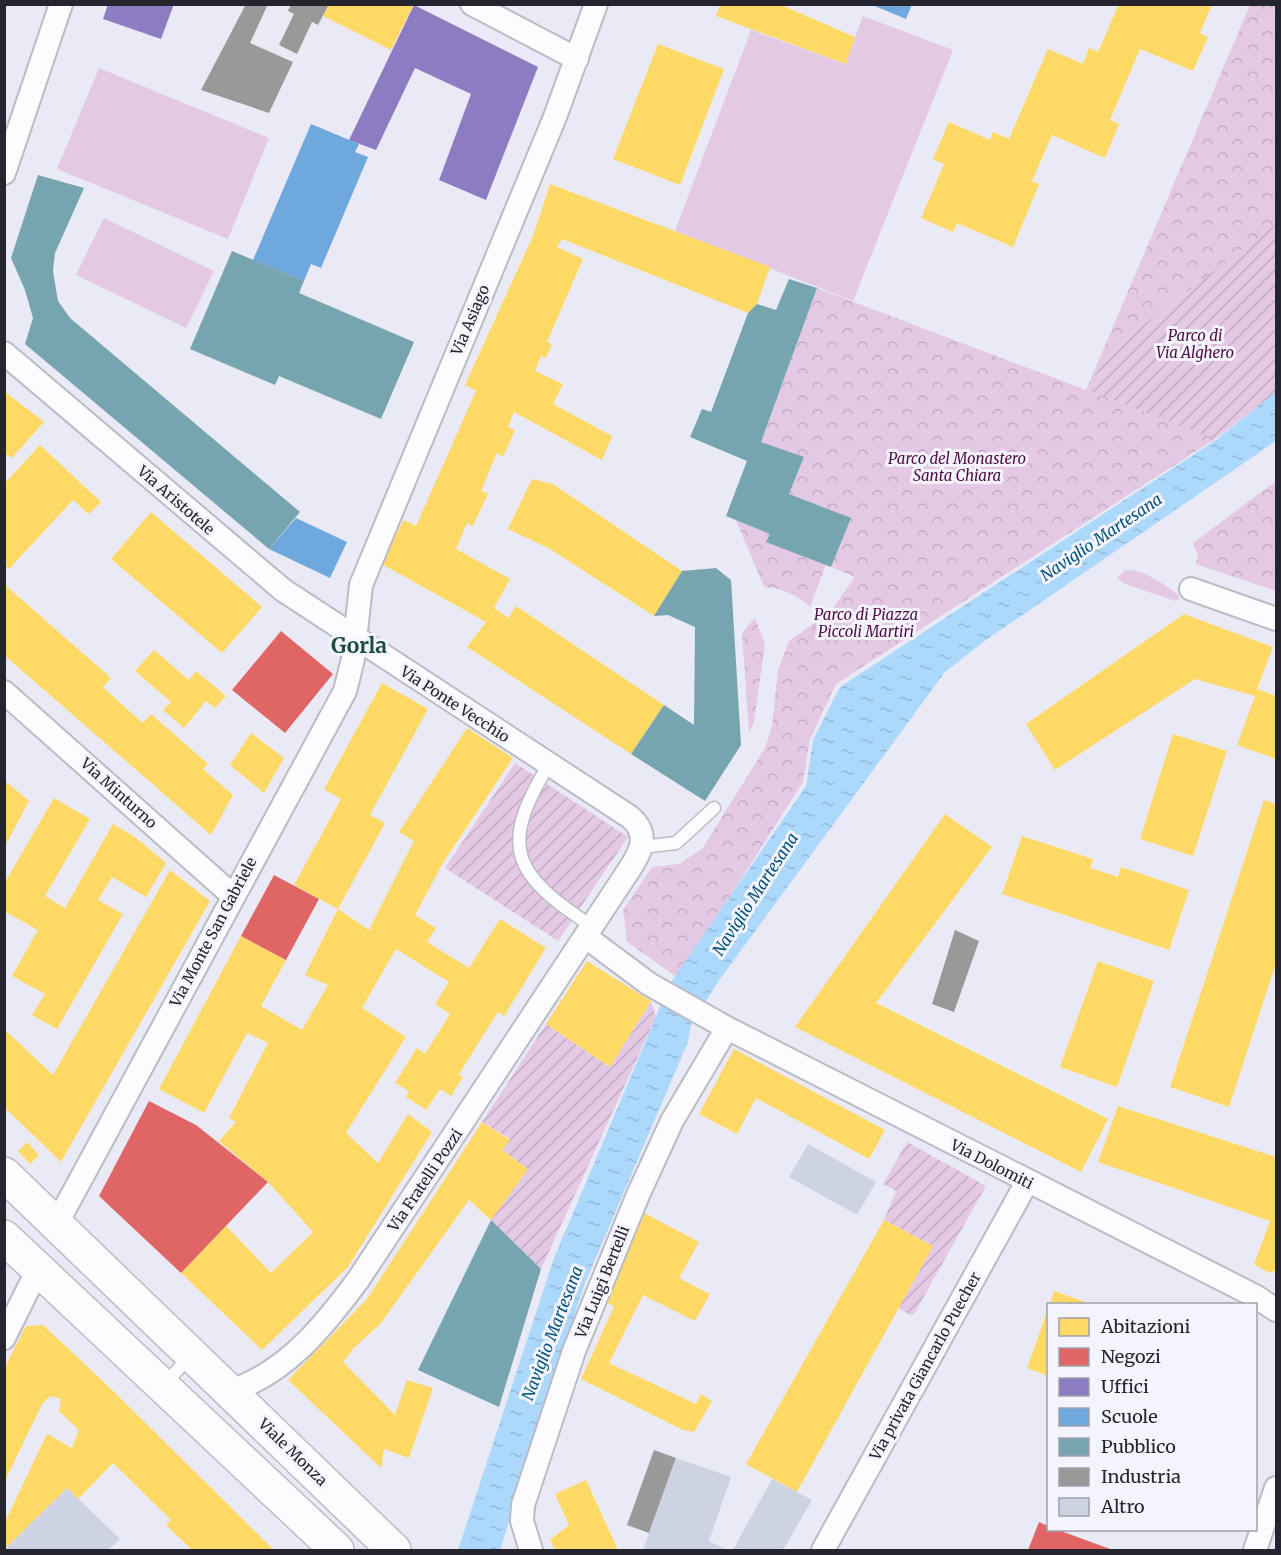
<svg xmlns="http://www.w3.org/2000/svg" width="1281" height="1555" font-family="Merriweather,serif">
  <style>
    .grass { fill: #e4c9e4 }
    .park { fill: url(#park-crowns) }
    .garden { fill: url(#garden-furrows) }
    .water { fill: url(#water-ripples) }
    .homes { fill: #ffd966 }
    .shops { fill: #e06666 }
    .offices { fill: #8e7cc3 }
    .schools { fill: #6fa8dc }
    .public { fill: #76a5af }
    .industry { fill: #999 }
    .building { fill: #ced3e4 }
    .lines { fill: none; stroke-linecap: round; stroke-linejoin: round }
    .service-casing { stroke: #bbbbc5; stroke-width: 15 }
    .minor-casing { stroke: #bbbbc5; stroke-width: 26 }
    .primary-casing { stroke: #bbbbc5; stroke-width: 36 }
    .service { stroke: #fcfcfe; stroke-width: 12 }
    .minor { stroke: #fcfcfe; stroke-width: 22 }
    .primary { stroke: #fcfcfe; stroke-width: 33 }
    .labels { text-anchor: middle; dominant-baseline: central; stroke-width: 6; stroke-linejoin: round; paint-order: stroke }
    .street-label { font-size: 15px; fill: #25252f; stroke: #f4f4ff }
    .park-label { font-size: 15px; font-style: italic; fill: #500b47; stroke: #f4f4ff }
    .water-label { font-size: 16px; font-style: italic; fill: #00527c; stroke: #f4f4ff }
    .district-label { font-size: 21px; font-weight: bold; fill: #1b4d3e; stroke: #f4f4ff }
  </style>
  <defs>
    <pattern id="park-crowns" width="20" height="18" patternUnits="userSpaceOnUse" patternTransform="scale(1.5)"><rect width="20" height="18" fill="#e4c9e4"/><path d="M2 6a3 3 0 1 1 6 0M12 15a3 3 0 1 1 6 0" fill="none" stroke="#c3acc4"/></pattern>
    <pattern id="garden-furrows" width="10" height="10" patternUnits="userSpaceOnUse" patternTransform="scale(1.5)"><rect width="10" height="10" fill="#e4c9e4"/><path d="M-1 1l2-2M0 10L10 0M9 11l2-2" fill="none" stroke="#c3acc4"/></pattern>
    <pattern id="water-ripples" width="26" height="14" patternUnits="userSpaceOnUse" patternTransform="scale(1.5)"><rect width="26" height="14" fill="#acd8fc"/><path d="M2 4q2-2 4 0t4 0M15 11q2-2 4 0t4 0" fill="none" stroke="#94b9d8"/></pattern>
  </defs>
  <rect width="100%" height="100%" fill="#eaeaf6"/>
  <path class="grass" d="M 863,16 L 953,50 L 853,301 L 675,231 L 751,30 L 845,64 Z
    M 99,68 L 269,138 L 228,239 L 57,169 Z
    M 104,218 L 214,271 L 186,328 L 76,275 Z
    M 1125,570 C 1146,570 1161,583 1178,594 L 1179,599 L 1175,601 L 1125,584 L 1117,578 Z"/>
  <path class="park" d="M 1250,5 L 1276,5 L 1276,393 L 1215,439 L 836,684 L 810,739 L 803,782 L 678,978 L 627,942 L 623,910 L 652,867 L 679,864 L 702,849 L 765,748 L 772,726 L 778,670 L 789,641 L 830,612 L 855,577 L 831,567 L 789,494 L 804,458 L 761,442 L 817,288 L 1086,390 Z
    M 1276,481 L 1276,591 L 1196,564 L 1198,555 L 1193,543 Z
    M 736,520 L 770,534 L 826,565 L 810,607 C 798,595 781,588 764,587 Z
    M 755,618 L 765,644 L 754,722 L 749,733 L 742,633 Z"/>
  <path class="garden" d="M 1276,224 L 1276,393 L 1215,439 L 1087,390 L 1109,351 Z
    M 515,763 L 628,837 L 558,941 L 445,868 Z
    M 651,1001 L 656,1017 L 541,1269 L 491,1220 L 527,1169 L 502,1150 L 510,1139 L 482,1122 L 546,1024 L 610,1067 Z
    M 907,1142 L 986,1186 L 914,1314 L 910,1315 L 898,1308 L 933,1246 L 884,1220 L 896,1191 L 883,1184 Z"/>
  <path class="water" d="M 1276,392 L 1276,441 L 986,640 L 945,672 L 720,979 L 691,1024 L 688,1042 L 583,1288 L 500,1550 L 458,1550 L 554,1258 L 656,1017 L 667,988 L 806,786 L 813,740 L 840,687 L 1216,440 Z"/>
  <path class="homes" d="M 329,4 L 414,4 L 391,50 L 323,16 Z
    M 720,4 L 779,4 L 855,37 L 846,64 L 716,16 Z
    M 1119,4 L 1212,4 L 1200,33 L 1208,37 L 1193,71 L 1140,49 L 1110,120 L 1119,124 L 1105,158 L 1052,135 L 1032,181 L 1039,184 L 1013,247 L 957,223 L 953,232 L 921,218 L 944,164 L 933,159 L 949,122 L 990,140 L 993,132 L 1009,139 L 1048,49 L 1083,64 L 1089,48 L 1098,52 Z
    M 658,44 L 724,69 L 680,185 L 613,159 Z
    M 550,184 L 770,267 L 757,304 L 748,313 L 562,239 L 557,247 L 583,259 L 547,342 L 552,344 L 546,358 L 541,356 L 535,371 L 563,384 L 553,404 L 612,436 L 602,460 L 514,412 L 508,427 L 515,430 L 503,457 L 497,453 L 481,491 L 488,494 L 473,526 L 467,523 L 456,549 L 510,579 L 494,608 L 508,618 L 516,606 L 664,705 L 631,754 L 467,647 L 486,622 L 380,563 L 404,520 L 416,526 L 476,391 L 465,385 L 533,236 Z
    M 4,391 L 44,422 L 12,458 L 4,453 Z
    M 40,445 L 101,502 L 89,514 L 73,500 L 9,569 L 5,565 L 5,483 Z
    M 532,479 L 553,484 L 682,571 L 654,616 L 550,549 L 508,529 Z
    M 151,512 L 262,607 L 222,653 L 111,559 Z
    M 4,584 L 111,678 L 103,687 L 128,710 L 143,723 L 151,714 L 208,764 L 203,769 L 233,795 L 211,835 L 4,655 Z
    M 1184,614 L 1273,647 L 1257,689 L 1276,696 L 1276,759 L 1237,745 L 1255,696 L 1195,679 L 1055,770 L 1026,724 Z
    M 154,650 L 189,680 L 196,671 L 226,696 L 215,708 L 206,701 L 184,728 L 163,710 L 171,702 L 135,671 Z
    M 382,683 L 428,709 L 370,815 L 385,823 L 338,909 L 294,885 L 341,799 L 324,789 Z
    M 467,728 L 513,758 L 444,861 L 415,915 L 436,928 L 427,942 L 469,968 L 500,919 L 546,948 L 504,1016 L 498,1012 L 459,1074 L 463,1077 L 451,1096 L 440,1089 L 426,1110 L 406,1097 L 409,1091 L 395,1083 L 417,1048 L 425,1054 L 450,1014 L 435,1004 L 449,982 L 396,949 L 362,1008 L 406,1037 L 346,1133 L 378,1163 L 408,1114 L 432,1132 L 348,1267 L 262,1350 L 181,1273 L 226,1226 L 271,1273 L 313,1232 L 268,1182 L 219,1141 L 236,1122 L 229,1118 L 268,1043 L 247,1033 L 204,1113 L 159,1089 L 241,936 L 286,960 L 261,1006 L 302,1030 L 328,985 L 305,975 L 338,909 L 369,930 L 414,841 L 399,832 Z
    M 251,733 L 284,758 L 264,793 L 230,765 Z
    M 1173,734 L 1227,751 L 1193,856 L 1140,839 Z
    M 4,780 L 29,801 L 4,848 Z
    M 54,798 L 90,819 L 45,896 L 65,908 L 113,824 L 135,837 L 166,863 L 146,897 L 112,877 L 98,900 L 123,914 L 57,1029 L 32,1015 L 45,994 L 12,976 L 38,930 L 4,911 L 4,884 Z
    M 1264,800 L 1276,804 L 1276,963 L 1229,1107 L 1170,1087 Z
    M 945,814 L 992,847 L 876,1003 L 1108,1119 L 1081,1172 L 795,1027 Z
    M 1022,836 L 1093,859 L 1090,868 L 1118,877 L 1121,867 L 1189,890 L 1169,950 L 1002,894 Z
    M 170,870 L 210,901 L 61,1162 L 4,1107 L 4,1029 L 53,1075 Z
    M 587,961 L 651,1001 L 610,1067 L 546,1024 Z
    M 1098,961 L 1154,981 L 1117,1087 L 1060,1067 Z
    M 734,1049 L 885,1130 L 869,1159 L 756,1098 L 737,1134 L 699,1114 Z
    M 1118,1106 L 1276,1157 L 1276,1270 L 1269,1273 L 1254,1264 L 1270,1221 L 1098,1162 Z
    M 482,1122 L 510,1140 L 502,1150 L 528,1169 L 491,1220 L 469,1200 L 381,1323 L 354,1348 L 343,1362 L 395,1415 L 407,1380 L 433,1388 L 409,1458 L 384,1449 L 381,1468 L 288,1380 L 367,1299 Z
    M 27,1142 L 39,1155 L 30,1164 L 18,1151 Z
    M 644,1213 L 699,1242 L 679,1278 L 710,1294 L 695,1321 L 643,1295 L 609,1363 L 696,1404 L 701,1394 L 712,1401 L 694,1432 L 683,1430 L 581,1379 L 614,1307 L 605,1301 Z
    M 884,1220 L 933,1246 L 797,1492 L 746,1464 Z
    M 1054,1291 L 1091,1304 L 1050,1304 Z
    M 1048,1309 L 1048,1376 L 1027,1368 Z
    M 43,1325 L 108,1386 L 274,1550 L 192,1550 L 166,1525 L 171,1520 L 113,1463 L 78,1499 L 67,1488 L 4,1550 L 4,1524 L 47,1434 L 72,1448 L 79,1430 L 59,1411 L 61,1399 L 50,1396 L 42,1404 L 4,1483 L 4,1369 L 26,1326 Z
    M 586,1480 L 618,1550 L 555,1550 L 550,1540 L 569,1525 L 555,1494 Z"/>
  <path class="shops" d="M 281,631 L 333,674 L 285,733 L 232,690 Z
    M 274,875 L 319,899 L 286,960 L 241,936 Z
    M 149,1101 L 196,1125 L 268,1182 L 181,1273 L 99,1196 Z
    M 1039,1522 L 1048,1526 L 1048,1530 L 1058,1530 L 1113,1550 L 1028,1550 Z"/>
  <path class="offices" d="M 108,4 L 174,4 L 161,39 L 103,19 Z
    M 414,5 L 538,67 L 486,200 L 439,180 L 471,94 L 415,68 L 376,150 L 349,140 Z"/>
  <path class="schools" d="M 870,4 L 912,4 L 906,19 Z
    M 311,124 L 359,144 L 355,152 L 368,157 L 321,268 L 311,264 L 304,281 L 253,260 Z
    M 296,518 L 347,542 L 330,578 L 269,549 Z"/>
  <path class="public" d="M 38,175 L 84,188 L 55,253 L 53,271 L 58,301 L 70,318 L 300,512 L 269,549 L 25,344 L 33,318 L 25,290 L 11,258 Z
    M 232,251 L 304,281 L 299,293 L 414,342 L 381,419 L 279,376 L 275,385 L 190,349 Z
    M 789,279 L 817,288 L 761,442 L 804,457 L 789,494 L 851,518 L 831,567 L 766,542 L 770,534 L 726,516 L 747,461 L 690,437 L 702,409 L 711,412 L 748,313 L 757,304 L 776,310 Z
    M 716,568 L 731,580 L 741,745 L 705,801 L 631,754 L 664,705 L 694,725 L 695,627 L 668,615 L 654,616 L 682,571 Z
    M 491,1220 L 541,1269 L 499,1407 L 418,1370 Z"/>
  <path class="industry" d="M 246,4 L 268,4 L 250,43 L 293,62 L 269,113 L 201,90 Z
    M 291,4 L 329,4 L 318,25 L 312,22 L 297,54 L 279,45 L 294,14 L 288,11 Z
    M 955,930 L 979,941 L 954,1012 L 932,1004 Z
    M 654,1450 L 676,1458 L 649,1533 L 627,1525 Z"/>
  <path class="building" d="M 808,1144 L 876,1182 L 857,1215 L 789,1177 Z
    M 676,1458 L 731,1477 L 709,1541 L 727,1550 L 643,1550 Z
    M 772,1479 L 812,1500 L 783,1550 L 733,1550 Z
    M 67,1488 L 120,1539 L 108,1550 L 4,1550 Z"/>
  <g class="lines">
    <defs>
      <path id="service" d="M 549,764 C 497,849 514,875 593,927
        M 642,847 L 676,843 L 714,808
        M 163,1386 L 191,1355"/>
      <path id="minor" d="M 472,4 L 577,59
        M 4,173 L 61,4
        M 4,353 L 283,590 L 630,817 C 651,835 640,854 627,873 L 358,1280 C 323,1327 287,1372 231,1391
        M 1191,589 L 1276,619
        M 4,692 L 232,895
        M 586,937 L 649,984 L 727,1028 L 1255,1296 L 1276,1310
        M 57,1223 L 345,691 L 353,659 L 361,585 L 555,117 L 596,4
        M 4,1338 L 38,1269
        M 531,1550 L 522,1521 L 523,1505 L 574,1351 L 638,1195 L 672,1121 L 727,1028
        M 823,1550 L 1027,1182
        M 1255,1550 L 1276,1488"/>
      <path id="primary" d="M 4,1174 L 394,1550
        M 4,1237 L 337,1550"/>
    </defs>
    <use href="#service" class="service-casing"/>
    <use href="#minor" class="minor-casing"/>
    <use href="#primary" class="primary-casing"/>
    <use href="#service" class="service"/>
    <use href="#minor" class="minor"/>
    <use href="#primary" class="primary"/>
  </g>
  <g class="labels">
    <g class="street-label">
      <text transform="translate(470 320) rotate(-67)">Via Asiago</text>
      <text transform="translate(176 500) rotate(41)">Via Aristotele</text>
      <text transform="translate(455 704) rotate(33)">Via Ponte Vecchio</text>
      <text transform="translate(119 793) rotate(42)">Via Minturno</text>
      <text transform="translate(213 932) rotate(-62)">Via Monte San Gabriele</text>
      <text transform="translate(992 1164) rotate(27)">Via Dolomiti</text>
      <text transform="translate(425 1180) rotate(-56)">Via Fratelli Pozzi</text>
      <text transform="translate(602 1282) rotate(-68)">Via Luigi Bertelli</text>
      <text transform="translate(925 1366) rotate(-61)">Via privata Giancarlo Puecher</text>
      <text transform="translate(293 1452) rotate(44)">Viale Monza</text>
    </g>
    <g class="park-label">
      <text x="1195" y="335">Parco di<tspan x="1195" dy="17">Via Alghero</tspan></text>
      <text x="957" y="458">Parco del Monastero<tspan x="957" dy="17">Santa Chiara</tspan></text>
      <text x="866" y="614">Parco di Piazza<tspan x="866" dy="17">Piccoli Martiri</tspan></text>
    </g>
    <g class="water-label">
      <text transform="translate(1101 537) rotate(-34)">Naviglio Martesana</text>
      <text transform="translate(755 894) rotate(-57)">Naviglio Martesana</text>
      <text transform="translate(552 1333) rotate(-69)">Naviglio Martesana</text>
    </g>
    <g class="district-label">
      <text x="359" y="645">Gorla</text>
    </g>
  </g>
  <rect width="1281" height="1555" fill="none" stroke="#25252f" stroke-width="12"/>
  <rect x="1047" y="1303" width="210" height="228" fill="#f4f4ff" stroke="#a1a1ac" stroke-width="1.5"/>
  <rect x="1059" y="1318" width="30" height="18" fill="#ffd966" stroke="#a1a1ac" stroke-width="1.5"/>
  <text x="1101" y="1333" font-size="18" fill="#25252f">Abitazioni</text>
  <rect x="1059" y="1348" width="30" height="18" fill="#e06666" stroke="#a1a1ac" stroke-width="1.5"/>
  <text x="1101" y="1363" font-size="18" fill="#25252f">Negozi</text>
  <rect x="1059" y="1378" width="30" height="18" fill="#8e7cc3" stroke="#a1a1ac" stroke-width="1.5"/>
  <text x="1101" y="1393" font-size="18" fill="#25252f">Uffici</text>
  <rect x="1059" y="1408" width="30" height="18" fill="#6fa8dc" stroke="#a1a1ac" stroke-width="1.5"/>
  <text x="1101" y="1423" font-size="18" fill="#25252f">Scuole</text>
  <rect x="1059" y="1438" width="30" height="18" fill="#76a5af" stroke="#a1a1ac" stroke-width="1.5"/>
  <text x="1101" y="1453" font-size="18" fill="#25252f">Pubblico</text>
  <rect x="1059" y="1468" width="30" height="18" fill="#999999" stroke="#a1a1ac" stroke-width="1.5"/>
  <text x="1101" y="1483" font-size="18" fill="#25252f">Industria</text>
  <rect x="1059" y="1498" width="30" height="18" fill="#ced3e4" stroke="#a1a1ac" stroke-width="1.5"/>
  <text x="1101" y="1513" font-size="18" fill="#25252f">Altro</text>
</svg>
